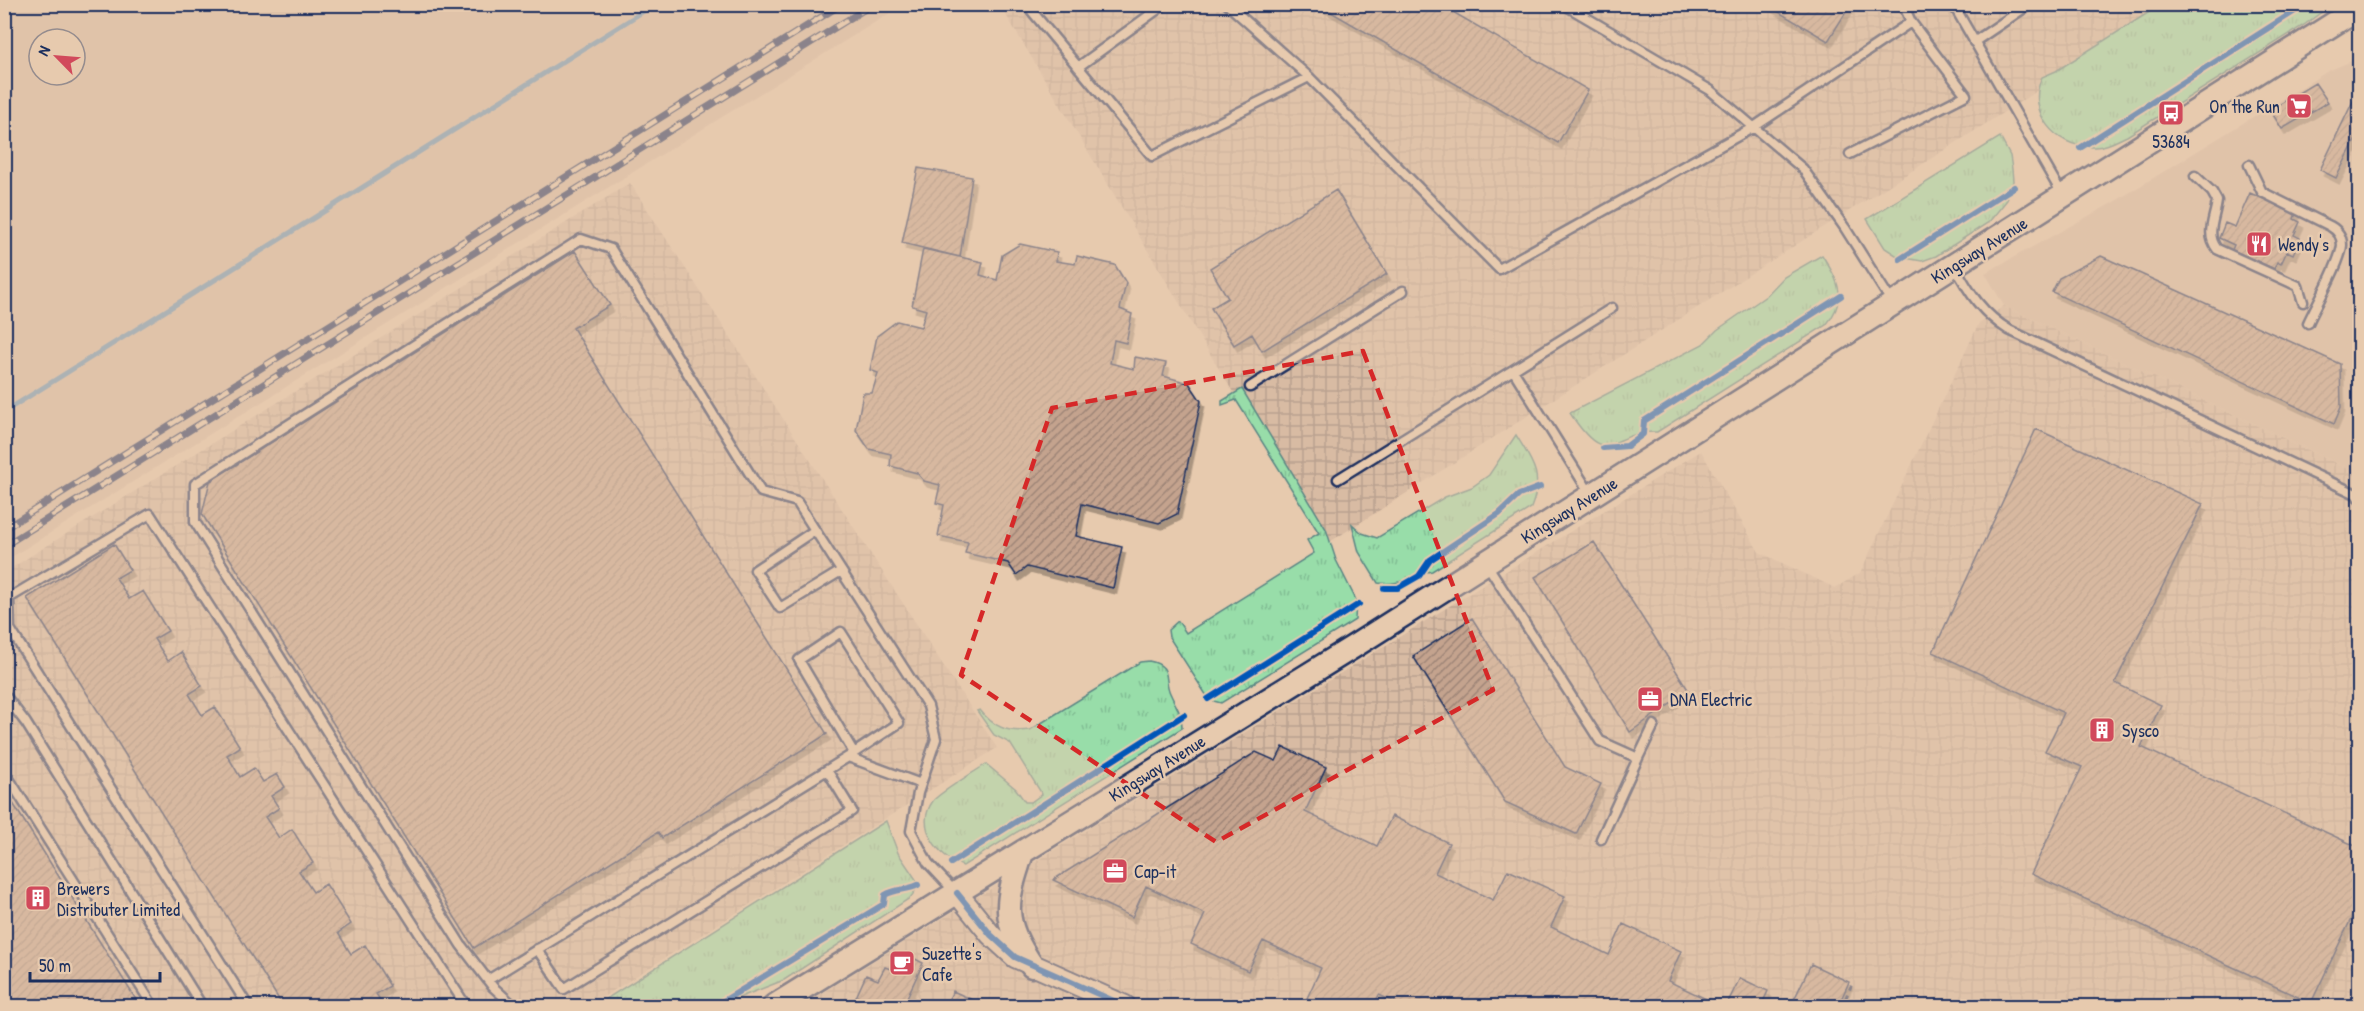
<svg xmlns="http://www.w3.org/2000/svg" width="2364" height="1011" font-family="'Patrick Hand',sans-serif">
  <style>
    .built { fill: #d8bba3; fill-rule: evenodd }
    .industrial { fill: url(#industrial-grid) }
    .grass { fill: url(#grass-tufts); stroke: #5a8684; stroke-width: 1.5 }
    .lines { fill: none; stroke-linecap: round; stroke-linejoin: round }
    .stream { stroke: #6595ba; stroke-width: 5 }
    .building { fill: url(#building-hatch); stroke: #1b2f5e; stroke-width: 1.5; filter: url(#shadow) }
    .service-casing { stroke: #1b2f5e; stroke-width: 13 }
    .tertiary-casing { stroke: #1b2f5e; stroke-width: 24 }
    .secondary-casing { stroke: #1b2f5e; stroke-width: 27 }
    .path { stroke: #1b2f5e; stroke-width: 3; stroke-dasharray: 4.5 4.5; stroke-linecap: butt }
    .service { stroke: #e7caae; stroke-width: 8 }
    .tertiary { stroke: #e7caae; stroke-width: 20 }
    .secondary { stroke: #e7caae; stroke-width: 22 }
    .rail-casing { stroke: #1b2f5e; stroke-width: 7 }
    .rail { stroke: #e7caae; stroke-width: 4.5; stroke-dasharray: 14; stroke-linecap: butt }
    .cycleway-casing { stroke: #e7caae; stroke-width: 10 }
    .cycleway { stroke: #0057b8; stroke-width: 6 }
    .marked { fill: none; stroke: #d62828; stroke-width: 4.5; stroke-dasharray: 12 8; stroke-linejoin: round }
    .labels { text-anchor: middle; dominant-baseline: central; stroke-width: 5; stroke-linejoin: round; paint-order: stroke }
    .poi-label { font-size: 18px; fill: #1b2f5e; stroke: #e7caae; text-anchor: start }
    .street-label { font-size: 18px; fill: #1b2f5e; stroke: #e7caae }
  </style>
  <defs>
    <pattern id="industrial-grid" width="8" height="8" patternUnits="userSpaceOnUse" patternTransform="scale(1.5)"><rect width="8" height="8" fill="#d8bba3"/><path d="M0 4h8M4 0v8" fill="none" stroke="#b9a18f"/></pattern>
    <pattern id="grass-tufts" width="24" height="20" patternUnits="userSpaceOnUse" patternTransform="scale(1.5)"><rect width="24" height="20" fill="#98dda9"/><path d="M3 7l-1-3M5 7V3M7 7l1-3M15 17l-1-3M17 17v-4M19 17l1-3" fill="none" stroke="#82be94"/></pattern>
    <pattern id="building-hatch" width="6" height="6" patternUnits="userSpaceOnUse" patternTransform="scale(1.5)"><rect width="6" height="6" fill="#c4a38e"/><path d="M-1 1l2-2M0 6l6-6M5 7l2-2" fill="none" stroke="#9e8577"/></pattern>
    <filter id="shadow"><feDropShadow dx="3.5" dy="6" stdDeviation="0" flood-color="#0004"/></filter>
  </defs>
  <rect width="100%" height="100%" fill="#e7caae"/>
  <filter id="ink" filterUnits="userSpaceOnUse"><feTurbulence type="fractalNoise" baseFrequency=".0167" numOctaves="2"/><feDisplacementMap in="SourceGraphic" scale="12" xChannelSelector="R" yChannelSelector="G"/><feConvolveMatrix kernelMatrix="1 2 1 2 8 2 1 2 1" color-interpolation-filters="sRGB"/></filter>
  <g filter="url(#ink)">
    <path class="built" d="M 5,4 L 903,4 L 903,5 L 5,561 ZM 39,39 L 75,39 L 75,75 L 39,75 Z
      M 2359,58 L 2359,474 L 2004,306 L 1985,273 L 2114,202 L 2328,71 Z"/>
    <path class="industrial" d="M 1000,5 L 2172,5 L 1325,545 Z
      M 630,183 L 997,748 L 589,1006 L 5,1006 L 5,572 Z
      M 2004,306 L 2359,474 L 2359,1006 L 801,1006 L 1701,451 L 1759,552 L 1835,588 L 1860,573 L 1979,323 Z"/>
    <path class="grass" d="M 2162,4 L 2331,4 L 2331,5 L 2304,25 L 2127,136 C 2116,141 2104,148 2092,147 C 2055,147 2026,112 2042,77 L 2056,71 Z
      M 2000,137 L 2010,156 L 2012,169 L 2013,181 L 2007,200 L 1989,222 L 1936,256 L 1922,261 L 1899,257 L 1885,248 L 1867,219 Z
      M 1822,255 C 1839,282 1848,298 1826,325 L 1657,432 C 1609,430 1609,473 1570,413 L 1703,344 L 1717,330 L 1766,296 L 1784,277 Z
      M 1242,389 L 1326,529 L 1336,560 L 1356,600 L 1355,620 L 1221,703 L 1210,700 L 1205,693 L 1169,637 L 1168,630 L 1178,621 L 1186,633 L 1314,553 L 1307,540 L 1319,533 L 1236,400 L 1222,405 L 1222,401 Z
      M 1516,435 C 1533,463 1544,475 1531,508 L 1432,571 C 1408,575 1403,586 1378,583 L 1359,552 L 1352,524 L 1362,533 L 1377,538 L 1445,497 L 1472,487 L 1489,475 Z
      M 1149,661 C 1173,666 1163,678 1170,693 C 1176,707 1182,712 1182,728 L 963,866 C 939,857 914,827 933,801 C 940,792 975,772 986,764 L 1016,789 L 1025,802 L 1031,802 L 1042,794 L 1010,743 L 994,735 L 977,711 L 980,710 C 993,727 1008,733 1030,730 L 1140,662 Z
      M 886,821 L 898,853 L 917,881 L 916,890 L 910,898 L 784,980 L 738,998 L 724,1006 L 595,1006 Z"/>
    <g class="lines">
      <path class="stream" d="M 4,412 L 655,4"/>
    </g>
    <path class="building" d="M 1439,4 L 1588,90 L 1558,143 L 1317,4 Z
      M 1765,4 L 1851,4 L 1828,41 Z
      M 2315,83 L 2328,102 L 2282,129 L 2270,110 Z
      M 2355,97 L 2360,99 L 2360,131 L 2336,178 L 2320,170 Z
      M 918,168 L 972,177 L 960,257 L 902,243 Z
      M 1336,190 L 1387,274 L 1262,351 L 1252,334 L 1234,345 L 1211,308 L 1228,298 L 1210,268 Z
      M 2250,193 L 2296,213 L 2294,219 L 2300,222 L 2294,235 L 2300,238 L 2293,254 L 2287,251 L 2281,264 L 2277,262 L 2274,269 L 2232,250 L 2234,245 L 2219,238 L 2225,223 L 2235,227 Z
      M 1020,244 L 1057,252 L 1056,261 L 1075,264 L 1077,256 L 1115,265 L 1126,283 L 1120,309 L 1132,314 L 1126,343 L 1114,340 L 1110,363 L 1134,369 L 1135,357 L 1166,363 L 1163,376 L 1189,383 L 1201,401 L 1177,514 L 1159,523 L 1082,504 L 1076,536 L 1122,547 L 1113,588 L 1027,567 L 1016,575 L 1008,563 L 965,553 L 968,542 L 938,536 L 944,505 L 936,503 L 940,485 L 924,481 L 917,473 L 890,466 L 891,454 L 869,449 L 856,430 L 863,393 L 872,393 L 878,373 L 870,370 L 877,336 L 897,321 L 921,327 L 926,310 L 912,306 L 923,249 L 983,262 L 980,275 L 997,280 L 1002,255 Z
      M 575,251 L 610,305 L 573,328 L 827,734 L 662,838 L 658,832 L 474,948 L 202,514 L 210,481 Z
      M 2101,256 L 2340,364 L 2341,407 L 2334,424 L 2052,292 L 2059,278 Z
      M 2036,429 L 2203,504 L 2115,683 L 2161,705 L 2141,747 L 2360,848 L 2360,900 L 2311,1003 L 2031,874 L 2082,767 L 2045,751 L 2064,713 L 1933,652 Z
      M 1594,542 L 1689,691 L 1630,732 L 1535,577 Z
      M 114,544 L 130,570 L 116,578 L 129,599 L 143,591 L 168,631 L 154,639 L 168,661 L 181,652 L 202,686 L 189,694 L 202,715 L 215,707 L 240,747 L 227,755 L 240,777 L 254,768 L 263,782 L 277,774 L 285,787 L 271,796 L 279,808 L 265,817 L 279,838 L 292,829 L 313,863 L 299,871 L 313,892 L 326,884 L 351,924 L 338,933 L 351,954 L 365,945 L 390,986 L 376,994 L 384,1006 L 283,1006 L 27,598 Z
      M 1472,618 L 1565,767 L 1601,784 L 1576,834 L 1505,802 L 1413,656 Z
      M 1283,747 L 1326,767 L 1305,812 L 1377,846 L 1392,816 L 1449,843 L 1435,873 L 1493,900 L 1508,870 L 1565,896 L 1551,927 L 1609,955 L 1623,924 L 1681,951 L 1668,981 L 1721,1006 L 1404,1006 L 1379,995 L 1373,1006 L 1325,1006 L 1307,998 L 1321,968 L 1263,941 L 1248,971 L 1191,944 L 1205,914 L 1146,886 L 1132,917 L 1053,880 L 1256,752 L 1276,761 Z
      M 4,789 L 140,1006 L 4,1006 Z
      M 904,953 L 923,963 L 903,1006 L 852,1006 L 866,975 L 878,980 L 885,967 L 896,971 Z
      M 1811,964 L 1849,982 L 1838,1006 L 1791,1006 Z
      M 1740,978 L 1768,991 L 1761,1006 L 1726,1006 Z
      M 953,991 L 986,1006 L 945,1006 Z"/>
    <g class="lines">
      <defs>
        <path id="service" d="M 1026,4 L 1152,156 L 1309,77 L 1499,269 L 1754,127 L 1911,22 L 1903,4
          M 1227,4 L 1309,77
          M 1563,4 L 1710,90 L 1803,169 L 1845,228 L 1893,304
          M 1953,4 L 2062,194
          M 1974,42 L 2030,4
          M 1078,67 L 1165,4
          M 1850,154 L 1966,95 L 1911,22
          M 2249,165 L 2262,192 L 2330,226 C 2337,230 2342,236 2342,245 C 2341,262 2316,305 2308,323
          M 2195,176 L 2212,192 L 2217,201 C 2215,218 2205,234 2217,249 L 2298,286 L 2303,302
          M 1955,266 C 1969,293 1983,314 2009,330 L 2356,494 L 2360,500
          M 1513,370 L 1612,308
          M 1250,387 L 1403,291
          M 1338,479 L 1513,370 L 1591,495
          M 815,530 L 755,570 L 780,608 L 841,571
          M 1486,563 L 1600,741 L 1638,758 L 1601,839
          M 4,694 L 26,723 L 202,1006
          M 848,757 L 899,723 L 841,632 L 799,660 L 854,753
          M 1638,758 L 1654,725
          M 4,771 L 153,1006
          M 537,949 L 564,989 L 852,811 L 827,770
          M 488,980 L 848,757 L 921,784
          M 248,1006 L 10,629 L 9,598 L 150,514 L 466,1006
          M 514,1006 L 493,987 L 461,945 L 195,522 L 195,484 L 581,239 L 611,249 L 761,492 L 797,502 L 928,706 L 936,739 L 918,793 L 911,831 L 928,863 L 954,891"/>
        <path id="tertiary" d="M 957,893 L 991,935 L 1015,957 L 1125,1006"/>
        <path id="secondary" d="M 1022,853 C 1005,904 1001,919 1032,966
          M 774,1006 L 1353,647 L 2360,7"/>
      </defs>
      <use href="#service" class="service-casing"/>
      <use href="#tertiary" class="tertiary-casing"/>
      <use href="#secondary" class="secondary-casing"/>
      <path class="path" d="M 1842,1006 L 1852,984"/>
      <use href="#service" class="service"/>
      <use href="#tertiary" class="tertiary"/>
      <use href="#secondary" class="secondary"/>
      <defs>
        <path id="rail" d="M 4,529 L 842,4
          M 4,546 L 873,4"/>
      </defs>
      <use href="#rail" class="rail-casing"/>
      <use href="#rail" class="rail"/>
      <defs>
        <path id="cycleway" d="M 2080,148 L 2306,4
          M 1900,259 L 2014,187
          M 1603,448 L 1627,446 L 1643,434 L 1644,421 L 1841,296
          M 1384,588 L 1398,588 L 1419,576 L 1430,560 L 1499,514 L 1519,495 L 1540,487
          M 1208,699 L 1359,604
          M 951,863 L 1184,715
          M 957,893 L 991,935 L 1015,957 L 1125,1006
          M 715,1006 L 884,904 L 885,895 C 897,888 906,891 918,885"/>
      </defs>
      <use href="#cycleway" class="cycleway-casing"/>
      <use href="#cycleway" class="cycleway"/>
    </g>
  </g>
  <path d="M0 0H2364V1011H0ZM 1363,351 L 1493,690 L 1216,842 L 961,675 L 1052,408 Z" fill="#e7caae" fill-opacity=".55" fill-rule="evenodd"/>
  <path class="marked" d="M 1363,351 L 1493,690 L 1216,842 L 961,675 L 1052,408 Z"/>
  <defs>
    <symbol id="supermarket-square" viewBox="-11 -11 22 22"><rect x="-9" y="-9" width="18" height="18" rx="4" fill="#d1495b" stroke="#e7caae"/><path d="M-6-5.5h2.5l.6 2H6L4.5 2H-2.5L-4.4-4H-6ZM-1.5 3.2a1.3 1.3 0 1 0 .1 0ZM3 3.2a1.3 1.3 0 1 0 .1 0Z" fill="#fff"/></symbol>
    <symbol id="bus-square" viewBox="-11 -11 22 22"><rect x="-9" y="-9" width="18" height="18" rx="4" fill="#d1495b" stroke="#e7caae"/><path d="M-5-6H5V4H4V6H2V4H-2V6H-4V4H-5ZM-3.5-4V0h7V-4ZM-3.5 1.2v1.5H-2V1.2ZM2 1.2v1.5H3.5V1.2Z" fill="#fff"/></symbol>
    <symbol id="restaurant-square" viewBox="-11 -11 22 22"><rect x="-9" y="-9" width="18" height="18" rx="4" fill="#d1495b" stroke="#e7caae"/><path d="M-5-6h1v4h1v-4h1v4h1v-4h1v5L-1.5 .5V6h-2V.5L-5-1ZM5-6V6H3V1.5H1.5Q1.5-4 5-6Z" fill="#fff"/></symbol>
    <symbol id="office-square" viewBox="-11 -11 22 22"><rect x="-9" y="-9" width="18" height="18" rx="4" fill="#d1495b" stroke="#e7caae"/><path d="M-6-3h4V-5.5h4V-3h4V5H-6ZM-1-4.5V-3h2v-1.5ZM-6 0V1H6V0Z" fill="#fff"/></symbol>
    <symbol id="building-square" viewBox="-11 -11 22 22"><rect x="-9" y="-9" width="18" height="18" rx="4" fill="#d1495b" stroke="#e7caae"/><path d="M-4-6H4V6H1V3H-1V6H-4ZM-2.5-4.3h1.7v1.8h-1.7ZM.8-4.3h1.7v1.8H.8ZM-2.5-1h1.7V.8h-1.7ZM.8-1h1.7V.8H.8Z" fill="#fff"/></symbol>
    <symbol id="cafe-square" viewBox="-11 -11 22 22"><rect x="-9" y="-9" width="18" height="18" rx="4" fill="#d1495b" stroke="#e7caae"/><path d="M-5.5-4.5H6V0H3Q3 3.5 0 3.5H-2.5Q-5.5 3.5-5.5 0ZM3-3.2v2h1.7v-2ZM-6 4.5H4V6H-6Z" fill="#fff"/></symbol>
  </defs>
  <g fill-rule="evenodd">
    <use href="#supermarket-square" x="2284" y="91" width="30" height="30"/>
    <use href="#bus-square" x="2156" y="98" width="30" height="30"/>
    <use href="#restaurant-square" x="2244" y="229" width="30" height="30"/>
    <use href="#office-square" x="1635" y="684" width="30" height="30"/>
    <use href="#building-square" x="2087" y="715" width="30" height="30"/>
    <use href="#office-square" x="1100" y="856" width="30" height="30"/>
    <use href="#building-square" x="23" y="883" width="30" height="30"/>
    <use href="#cafe-square" x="887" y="948" width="30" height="30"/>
  </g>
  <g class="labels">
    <g class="poi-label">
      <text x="2280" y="106" text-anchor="end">On the Run</text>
      <text x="2171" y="141" text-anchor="middle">53684</text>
      <text x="2278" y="244">Wendy's</text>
      <text x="1670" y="699">DNA Electric</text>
      <text x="2122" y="730">Sysco</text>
      <text x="1134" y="871">Cap-it</text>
      <text x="57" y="888">Brewers<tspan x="57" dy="21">Distributer Limited</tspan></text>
      <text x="922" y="953">Suzette's<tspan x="922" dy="21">Cafe</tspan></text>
    </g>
    <g class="street-label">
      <text transform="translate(1979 250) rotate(-32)">Kingsway Avenue</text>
      <text transform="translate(1569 510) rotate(-32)">Kingsway Avenue</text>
      <text transform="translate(1157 768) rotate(-32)">Kingsway Avenue</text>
    </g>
  </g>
  <rect width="2364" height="1011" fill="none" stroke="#e7caae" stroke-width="24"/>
  <rect x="12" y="12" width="2340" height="987" fill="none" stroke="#1b2f5e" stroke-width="2" filter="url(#ink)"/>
  <g transform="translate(57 57) rotate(295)"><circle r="28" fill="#e7caae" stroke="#958c8e" stroke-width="1.5"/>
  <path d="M0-4.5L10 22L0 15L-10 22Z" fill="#d1495b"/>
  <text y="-9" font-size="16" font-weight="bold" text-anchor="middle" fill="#1b2f5e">N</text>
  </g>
  <path d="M30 972v9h130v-9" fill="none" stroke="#1b2f5e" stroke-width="3"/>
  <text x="39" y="972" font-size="18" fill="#1b2f5e" stroke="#e7caae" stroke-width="4.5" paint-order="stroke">50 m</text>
</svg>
